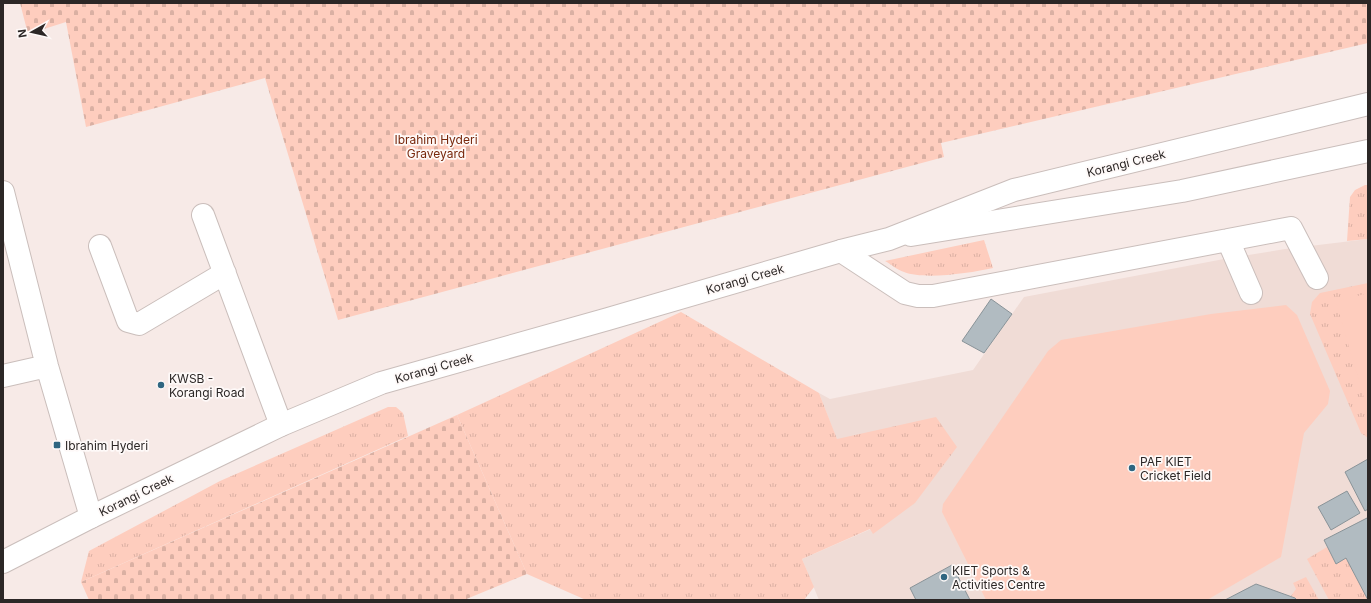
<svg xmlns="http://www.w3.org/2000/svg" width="1371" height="603" font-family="Inter,sans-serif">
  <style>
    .built { fill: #f0dcd6 }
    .grass { fill: url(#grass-tufts) }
    .cemetery { fill: url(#cemetery-stones) }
    .pitch { fill: #fecdbe }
    .building { fill: #b1bbc1; stroke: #899398 }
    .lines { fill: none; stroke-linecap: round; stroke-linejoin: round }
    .minor-casing { stroke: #cabebb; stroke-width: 24 }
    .major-casing { stroke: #cabebb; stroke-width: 24 }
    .minor { stroke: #fff; stroke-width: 22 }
    .major { stroke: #fff; stroke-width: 22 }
    .poi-dot { fill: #2f6681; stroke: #fef9f8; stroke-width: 1.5 }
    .labels { text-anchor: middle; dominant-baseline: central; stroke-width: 3.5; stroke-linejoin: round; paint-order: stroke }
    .park-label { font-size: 12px; fill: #78280c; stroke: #fef9f8 }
    .street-label { font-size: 12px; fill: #2c2726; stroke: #fef9f8 }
    .poi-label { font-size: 12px; fill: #2c2726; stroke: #fef9f8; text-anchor: start }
  </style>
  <defs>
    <pattern id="grass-tufts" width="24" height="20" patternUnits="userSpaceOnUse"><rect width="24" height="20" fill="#fecdbe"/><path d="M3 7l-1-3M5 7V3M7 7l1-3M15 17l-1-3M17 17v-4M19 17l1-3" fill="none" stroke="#dab0a3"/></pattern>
    <pattern id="cemetery-stones" width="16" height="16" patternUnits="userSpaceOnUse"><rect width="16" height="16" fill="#fecdbe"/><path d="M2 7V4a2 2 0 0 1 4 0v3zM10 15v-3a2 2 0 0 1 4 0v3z" fill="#dab0a3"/></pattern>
  </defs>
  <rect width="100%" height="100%" fill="#f7eae7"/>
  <path class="built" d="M 1368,239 L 1368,600 L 819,600 L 802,559 L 871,529 L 819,393 L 830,399 L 973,370 L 1024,297 L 1224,259 L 1285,249 Z"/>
  <path class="grass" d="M 1365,185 L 1368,185 L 1368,239 L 1347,241 L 1350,197 L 1355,190 Z
    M 984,240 L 993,268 C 971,273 924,280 904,272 C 897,270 891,264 885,261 Z
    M 1368,283 L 1368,438 L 1361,433 L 1310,314 L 1312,302 L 1320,293 Z
    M 681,312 L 819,393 L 837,439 L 936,417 L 957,447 L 915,503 L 873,534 L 870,529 L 802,559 L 814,587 L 804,600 L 586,600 L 527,574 L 457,415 Z
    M 388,407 L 396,407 L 403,413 L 408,436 L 81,582 L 89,551 L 220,481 Z
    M 1327,547 L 1336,564 L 1346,558 L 1368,600 L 1329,600 L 1307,559 Z
    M 1306,577 L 1319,600 L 1297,600 L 1295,598 L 1291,596 L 1296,589 L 1293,583 Z"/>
  <path class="cemetery" d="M 20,3 L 1368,3 L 1368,43 L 941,143 L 944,157 L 338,320 L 265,78 L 86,127 L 66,22 L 28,34 Z
    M 457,415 L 527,574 L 464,600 L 89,600 L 81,582 Z"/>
  <path class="pitch" d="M 1368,293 L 1368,412 L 1336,302 Z
    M 1286,305 L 1297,315 L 1330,391 L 1328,404 L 1304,433 L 1281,557 L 1207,600 L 986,600 L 942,512 L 943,504 L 1048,351 L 1061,340 L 1211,314 Z"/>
  <path class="building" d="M 991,299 L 1012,314 L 984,353 L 962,341 Z
    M 1368,459 L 1368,509 L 1365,511 L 1345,472 Z
    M 1347,491 L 1360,513 L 1331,530 L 1318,507 Z
    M 1367,518 L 1368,520 L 1368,600 L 1346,558 L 1336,564 L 1324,540 Z
    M 952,565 L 970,600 L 916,600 L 910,588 Z
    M 1256,584 L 1295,598 L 1297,600 L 1225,600 Z"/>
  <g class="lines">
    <defs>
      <path id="minor" d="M 3,192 L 47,366 L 91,517
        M 203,215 L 281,425
        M 911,235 L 1182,191 L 1368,151
        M 1228,240 L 1251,293
        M 100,246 L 128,321 L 139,324 L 225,273
        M 841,251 L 905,293 L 918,296 L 933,296 L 1291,228 L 1317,278
        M 3,376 L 47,366"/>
      <path id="major" d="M 3,562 L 91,517 L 281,425 L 381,383 L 608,319 L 841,251 L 889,239 L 1014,190 L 1368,104"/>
    </defs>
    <use href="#minor" class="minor-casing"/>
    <use href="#major" class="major-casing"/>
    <use href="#minor" class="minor"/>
    <use href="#major" class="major"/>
  </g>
  <g class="poi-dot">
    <circle cx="161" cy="385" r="4"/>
    <rect x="53" y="441" width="8" height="8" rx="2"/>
    <circle cx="1132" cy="468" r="4"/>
    <circle cx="944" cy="577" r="4"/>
  </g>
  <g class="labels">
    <g class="park-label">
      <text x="436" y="139">Ibrahim Hyderi<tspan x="436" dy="14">Graveyard</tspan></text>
    </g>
    <g class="street-label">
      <text transform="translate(1126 163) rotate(-14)">Korangi Creek</text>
      <text transform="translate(745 279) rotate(-16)">Korangi Creek</text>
      <text transform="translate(434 368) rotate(-16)">Korangi Creek</text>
      <text transform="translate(136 495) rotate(-26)">Korangi Creek</text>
    </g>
    <g class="poi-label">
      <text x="169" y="378">KWSB -<tspan x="169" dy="14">Korangi Road</tspan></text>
      <text x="65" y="445">Ibrahim Hyderi</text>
      <text x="1140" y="461">PAF KIET<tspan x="1140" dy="14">Cricket Field</tspan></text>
      <text x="952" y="570">KIET Sports &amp;<tspan x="952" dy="14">Activities Centre</tspan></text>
    </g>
  </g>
  <rect width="1371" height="603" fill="none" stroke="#2c2726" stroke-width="8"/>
  <g transform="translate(32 32) rotate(262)" stroke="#fef9f8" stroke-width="3" paint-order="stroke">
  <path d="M0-3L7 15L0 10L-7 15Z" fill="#2c2726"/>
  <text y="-6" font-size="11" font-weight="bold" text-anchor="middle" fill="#2c2726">N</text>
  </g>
</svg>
